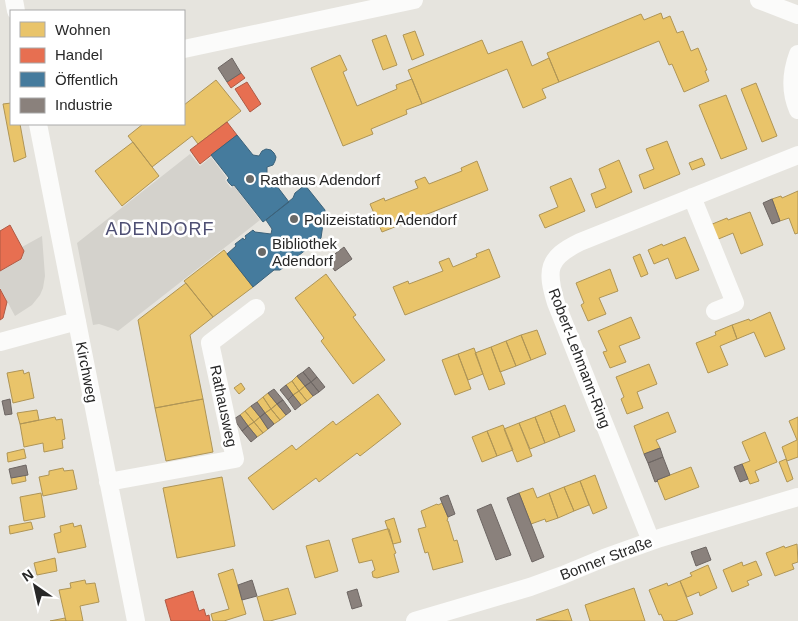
<svg xmlns="http://www.w3.org/2000/svg" width="798" height="621" font-family="Helvetica,sans-serif">
  <style>
    .plaza { fill: #d4d2cc }
    .homes { fill: #e9c46a; stroke: #af9556 }
    .shops { fill: #e76f51; stroke: #ae5a45 }
    .public { fill: #457b9d; stroke: #3c627a }
    .industry { fill: #8a817c; stroke: #6d6663 }
    .lines { fill: none; stroke-linecap: round; stroke-linejoin: round }
    .street { stroke: #fbfbfa; stroke-width: 18 }
    .poi-dot { fill: #6a6a68; stroke: #fff; stroke-width: 2 }
    .labels { text-anchor: middle; dominant-baseline: central; stroke-width: 5; stroke-linejoin: round; paint-order: stroke }
    .poi-label { font-size: 15px; fill: #282828; stroke: #fff; text-anchor: start }
    .street-label { font-size: 15px; fill: #282828; stroke: #fff }
    .quarter-label { font-size: 18px; letter-spacing: 1px; fill: #4e4f74; stroke: #fff }
  </style>
  <rect width="100%" height="100%" fill="#e6e4de"/>
  <path class="plaza" d="M 190,154 L 200,166 L 211,157 L 227,178 L 225,180 L 231,188 L 234,186 L 260,220 L 118,331 L 114,329 L 99,324 L 93,325 L 77,243 Z
    M 42,236 L 45,276 L 43,288 L 40,295 L 32,305 L 15,316 L 0,288 L 0,271 L 22,259 L 24,251 L 22,247 Z"/>
  <path class="homes" d="M 661,13 L 663,19 L 670,16 L 677,33 L 683,31 L 691,51 L 698,48 L 707,70 L 705,71 L 709,81 L 684,92 L 672,64 L 669,65 L 659,41 L 559,82 L 547,53 L 641,14 L 644,20 Z
    M 415,31 L 424,55 L 412,60 L 403,35 Z
    M 386,35 L 397,65 L 383,70 L 372,40 Z
    M 482,40 L 488,54 L 522,41 L 532,66 L 549,58 L 559,82 L 542,89 L 546,98 L 523,108 L 507,69 L 422,104 L 408,70 Z
    M 340,55 L 347,70 L 343,72 L 357,106 L 397,89 L 396,85 L 412,79 L 422,104 L 406,110 L 407,114 L 371,129 L 373,134 L 343,146 L 311,68 Z
    M 216,80 L 241,111 L 198,144 L 192,136 L 152,167 L 128,136 L 143,124 L 184,124 L 184,105 Z
    M 756,83 L 777,136 L 762,142 L 741,89 Z
    M 726,95 L 747,149 L 721,159 L 699,105 Z
    M 11,103 L 11,124 L 20,124 L 26,157 L 14,162 L 3,104 Z
    M 667,141 L 680,174 L 644,189 L 639,175 L 654,169 L 646,149 Z
    M 133,142 L 159,176 L 122,206 L 95,171 Z
    M 702,158 L 705,165 L 692,170 L 689,163 Z
    M 619,160 L 632,192 L 596,208 L 591,194 L 606,188 L 599,169 Z
    M 477,161 L 488,190 L 382,232 L 370,204 L 384,198 L 385,201 L 418,188 L 415,181 L 425,177 L 429,184 L 462,171 L 461,168 Z
    M 571,178 L 585,211 L 545,228 L 539,215 L 558,207 L 550,187 Z
    M 798,191 L 798,233 L 795,234 L 789,218 L 780,221 L 772,199 L 781,196 L 782,198 Z
    M 750,212 L 763,245 L 741,254 L 733,233 L 716,240 L 710,225 L 727,218 L 728,220 Z
    M 685,237 L 699,270 L 676,279 L 668,258 L 654,264 L 648,250 L 662,244 L 663,246 Z
    M 489,249 L 500,277 L 405,315 L 393,287 L 408,281 L 409,284 L 443,271 L 439,262 L 449,258 L 453,267 L 477,257 L 476,254 Z
    M 224,250 L 253,287 L 213,317 L 184,281 Z
    M 640,254 L 648,274 L 641,277 L 633,257 Z
    M 610,269 L 618,291 L 599,298 L 606,314 L 588,321 L 581,305 L 584,303 L 576,283 Z
    M 326,274 L 356,315 L 353,317 L 385,360 L 353,384 L 321,341 L 324,338 L 295,298 Z
    M 186,283 L 213,317 L 190,335 L 203,399 L 155,408 L 138,320 Z
    M 770,312 L 785,349 L 765,357 L 754,332 L 737,339 L 732,325 L 749,319 L 750,321 Z
    M 631,317 L 640,338 L 619,346 L 626,362 L 610,368 L 603,352 L 607,351 L 598,331 Z
    M 732,325 L 737,339 L 720,346 L 728,365 L 708,373 L 696,343 L 716,335 L 715,332 Z
    M 537,330 L 546,354 L 531,360 L 521,335 Z
    M 521,335 L 531,360 L 516,366 L 506,341 Z
    M 506,341 L 516,366 L 500,372 L 491,347 Z
    M 491,347 L 505,384 L 489,390 L 475,353 Z
    M 474,348 L 483,374 L 468,380 L 458,354 Z
    M 458,354 L 471,389 L 455,395 L 442,360 Z
    M 649,364 L 657,384 L 637,392 L 643,408 L 627,414 L 621,399 L 624,397 L 616,377 Z
    M 23,370 L 24,374 L 29,372 L 34,398 L 13,403 L 7,373 Z
    M 297,376 L 305,386 L 299,391 L 292,381 Z
    M 292,381 L 299,391 L 293,395 L 286,385 Z
    M 241,383 L 245,389 L 239,394 L 234,388 Z
    M 305,386 L 313,396 L 307,401 L 299,391 Z
    M 299,391 L 307,401 L 301,405 L 293,395 Z
    M 268,393 L 277,404 L 271,409 L 263,397 Z
    M 378,394 L 401,424 L 360,456 L 357,453 L 319,482 L 316,478 L 273,510 L 248,478 L 292,445 L 296,450 L 333,421 L 336,425 Z
    M 263,397 L 271,409 L 265,413 L 257,402 Z
    M 203,399 L 213,452 L 166,461 L 155,408 Z
    M 277,404 L 286,415 L 280,420 L 271,409 Z
    M 565,405 L 575,431 L 560,437 L 550,411 Z
    M 251,406 L 260,417 L 254,422 L 245,411 Z
    M 271,409 L 280,420 L 274,424 L 265,413 Z
    M 37,410 L 39,420 L 20,424 L 17,413 Z
    M 245,411 L 254,422 L 248,426 L 240,415 Z
    M 550,411 L 560,437 L 545,443 L 535,417 Z
    M 668,412 L 676,432 L 656,440 L 660,448 L 644,454 L 634,426 Z
    M 55,417 L 56,420 L 62,419 L 65,439 L 62,440 L 63,448 L 44,452 L 43,443 L 24,447 L 20,424 Z
    M 260,417 L 268,429 L 263,433 L 254,422 Z
    M 535,417 L 545,443 L 530,449 L 519,423 Z
    M 798,417 L 798,457 L 787,461 L 782,447 L 797,440 L 789,421 Z
    M 254,422 L 263,433 L 257,437 L 248,426 Z
    M 519,423 L 532,456 L 517,462 L 504,429 Z
    M 503,425 L 513,450 L 497,456 L 487,431 Z
    M 487,431 L 497,456 L 482,462 L 472,437 Z
    M 765,432 L 777,462 L 755,471 L 759,481 L 750,484 L 742,464 L 750,461 L 742,442 Z
    M 24,449 L 26,458 L 8,462 L 7,453 Z
    M 786,459 L 793,479 L 787,482 L 779,462 Z
    M 691,467 L 699,487 L 665,500 L 657,480 Z
    M 63,468 L 64,471 L 73,470 L 77,489 L 43,496 L 39,477 L 49,475 L 49,471 Z
    M 25,475 L 26,481 L 12,484 L 11,478 Z
    M 595,475 L 607,508 L 593,514 L 580,481 Z
    M 222,477 L 235,546 L 177,558 L 163,488 Z
    M 580,481 L 589,505 L 574,511 L 564,487 Z
    M 564,487 L 574,511 L 558,518 L 549,493 Z
    M 533,488 L 537,498 L 549,493 L 558,518 L 546,522 L 545,519 L 531,524 L 519,493 Z
    M 41,493 L 45,517 L 24,521 L 20,497 Z
    M 442,503 L 448,517 L 447,521 L 448,521 L 454,541 L 457,540 L 463,562 L 433,570 L 428,552 L 425,553 L 418,529 L 426,527 L 421,511 L 437,504 L 438,505 Z
    M 394,518 L 401,542 L 393,544 L 385,521 Z
    M 31,522 L 33,529 L 10,534 L 9,526 Z
    M 73,523 L 74,527 L 81,525 L 86,547 L 58,553 L 54,534 L 61,532 L 60,526 Z
    M 387,529 L 389,529 L 394,548 L 396,553 L 394,554 L 399,572 L 377,578 L 373,577 L 372,572 L 375,570 L 372,560 L 359,563 L 352,539 Z
    M 329,540 L 338,571 L 315,578 L 306,546 Z
    M 797,544 L 798,562 L 792,564 L 794,569 L 775,576 L 766,553 L 784,546 L 785,548 Z
    M 55,558 L 57,571 L 37,575 L 34,563 Z
    M 756,561 L 762,575 L 747,581 L 749,585 L 732,592 L 723,570 L 742,562 L 743,566 Z
    M 708,565 L 717,588 L 700,596 L 699,592 L 687,597 L 680,581 L 692,576 L 690,573 Z
    M 233,569 L 246,614 L 224,621 L 213,621 L 211,614 L 229,609 L 218,574 Z
    M 85,580 L 86,584 L 95,583 L 99,602 L 80,606 L 83,621 L 66,621 L 59,590 L 71,588 L 70,583 Z
    M 680,581 L 693,614 L 675,621 L 664,621 L 661,614 L 659,615 L 649,590 L 667,583 L 668,586 Z
    M 288,588 L 296,614 L 270,621 L 264,621 L 257,597 Z
    M 634,588 L 645,621 L 590,621 L 585,605 Z
    M 568,609 L 572,621 L 536,620 L 559,612 Z
    M 65,618 L 66,621 L 50,621 Z"/>
  <path class="shops" d="M 241,73 L 245,78 L 231,88 L 227,82 Z
    M 247,82 L 261,104 L 250,112 L 235,89 Z
    M 227,122 L 237,135 L 200,164 L 190,150 Z
    M 10,225 L 24,251 L 21,259 L 0,271 L 0,231 Z
    M 0,289 L 7,302 L 3,318 L 0,320 Z
    M 193,591 L 199,611 L 204,609 L 206,616 L 209,615 L 210,621 L 171,621 L 165,600 Z"/>
  <path class="public" d="M 237,135 L 253,155 L 259,156 L 262,151 L 266,149 L 271,150 L 274,153 L 276,157 L 275,161 L 273,165 L 267,167 L 267,173 L 289,202 L 263,222 L 234,185 L 232,186 L 229,183 L 227,180 L 229,178 L 211,155 Z
    M 305,185 L 325,210 L 321,238 L 280,270 L 274,270 L 253,287 L 227,254 L 236,246 L 235,244 L 243,238 L 244,240 L 246,238 L 245,236 L 253,230 L 255,232 L 271,234 L 272,229 L 266,220 L 293,198 L 295,193 Z"/>
  <path class="industry" d="M 232,58 L 241,73 L 227,82 L 218,68 Z
    M 772,199 L 780,221 L 772,224 L 763,203 Z
    M 344,247 L 352,259 L 335,271 L 327,260 Z
    M 309,367 L 317,377 L 311,382 L 303,372 Z
    M 303,372 L 311,382 L 305,386 L 297,376 Z
    M 317,377 L 325,387 L 319,392 L 311,382 Z
    M 311,382 L 319,392 L 313,396 L 305,386 Z
    M 286,385 L 293,395 L 288,400 L 280,390 Z
    M 274,389 L 283,400 L 277,404 L 268,393 Z
    M 293,395 L 301,405 L 295,410 L 288,400 Z
    M 10,399 L 12,414 L 5,415 L 2,401 Z
    M 283,400 L 291,411 L 286,415 L 277,404 Z
    M 257,402 L 265,413 L 260,417 L 251,406 Z
    M 265,413 L 274,424 L 268,429 L 260,417 Z
    M 240,415 L 248,426 L 242,431 L 234,419 Z
    M 248,426 L 257,437 L 251,442 L 242,431 Z
    M 660,448 L 663,457 L 648,463 L 644,454 Z
    M 663,457 L 670,475 L 657,480 L 658,481 L 655,482 L 648,463 Z
    M 742,464 L 748,479 L 740,482 L 734,467 Z
    M 26,465 L 28,475 L 11,478 L 9,469 Z
    M 519,493 L 544,557 L 532,562 L 507,498 Z
    M 448,495 L 455,514 L 448,517 L 440,498 Z
    M 491,504 L 511,555 L 496,560 L 477,510 Z
    M 706,547 L 711,560 L 696,566 L 691,552 Z
    M 252,580 L 257,596 L 242,600 L 238,585 Z
    M 357,589 L 362,606 L 352,609 L 347,592 Z"/>
  <g class="lines">
    <path class="street" d="M 14,0 L 16,11
      M 759,0 L 798,15
      M 184,49 L 414,0
      M 798,54 C 791,73 790,92 798,110
      M 38,124 L 136,621
      M 692,197 L 735,303 L 715,311
      M 0,342 L 77,321
      M 108,482 L 235,459 L 210,343 L 256,308
      M 651,541 L 556,303 C 546,270 547,258 580,242 L 798,155
      M 415,621 L 530,587 L 563,575 L 604,558 L 660,538 L 798,497"/>
  </g>
  <g class="poi-dot">
    <circle cx="250" cy="179" r="5"/>
    <circle cx="294" cy="219" r="5"/>
    <circle cx="262" cy="252" r="5"/>
  </g>
  <g class="labels">
    <g class="poi-label">
      <text x="260" y="179">Rathaus Adendorf</text>
      <text x="304" y="219">Polizeistation Adendorf</text>
      <text x="272" y="243">Bibliothek<tspan x="272" dy="17">Adendorf</tspan></text>
    </g>
    <g class="street-label">
      <text transform="translate(580 358) rotate(69)">Robert-Lehmann-Ring</text>
      <text transform="translate(87 372) rotate(79)">Kirchweg</text>
      <text transform="translate(224 406) rotate(78)">Rathausweg</text>
      <text transform="translate(606 558) rotate(-21)">Bonner Straße</text>
    </g>
    <g class="quarter-label">
      <text x="160" y="229">ADENDORF</text>
    </g>
  </g>
  <rect x="10" y="10" width="175" height="115" fill="#ffffff" stroke="#a9a9a9"/>
  <rect x="20" y="22" width="25" height="15" fill="#e9c46a" stroke="#a9a9a9"/>
  <text x="55" y="35" font-size="15" fill="#282828">Wohnen</text>
  <rect x="20" y="48" width="25" height="15" fill="#e76f51" stroke="#a9a9a9"/>
  <text x="55" y="60" font-size="15" fill="#282828">Handel</text>
  <rect x="20" y="72" width="25" height="15" fill="#457b9d" stroke="#a9a9a9"/>
  <text x="55" y="85" font-size="15" fill="#282828">Öffentlich</text>
  <rect x="20" y="98" width="25" height="15" fill="#8a817c" stroke="#a9a9a9"/>
  <text x="55" y="110" font-size="15" fill="#282828">Industrie</text>
  <g transform="translate(35 586) rotate(326)" stroke="#ffffff" stroke-width="4" paint-order="stroke">
  <path d="M0-4L9 19L0 12L-9 19Z" fill="#282828"/>
  <text y="-8" font-size="14" font-weight="bold" text-anchor="middle" fill="#282828">N</text>
  </g>
</svg>
